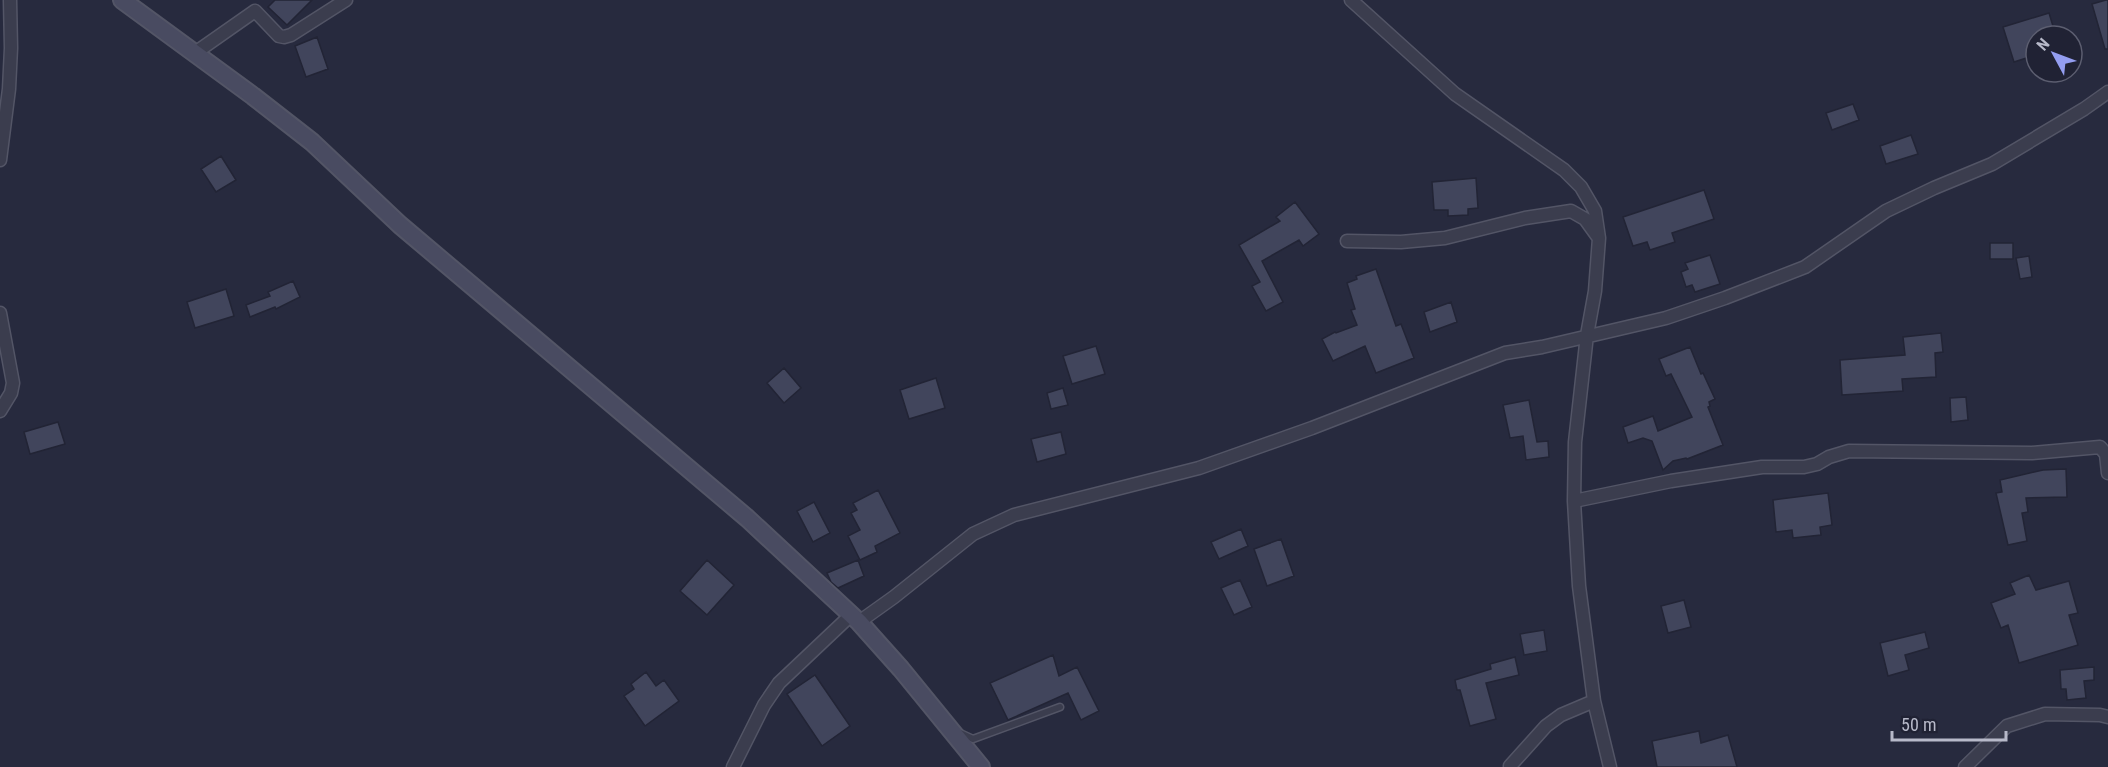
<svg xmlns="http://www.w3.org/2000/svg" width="2108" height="767" font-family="'Roboto Condensed',sans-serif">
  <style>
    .building { fill: #41455c; stroke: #222435; stroke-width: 1.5 }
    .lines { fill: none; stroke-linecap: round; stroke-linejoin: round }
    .lane-casing { stroke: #535566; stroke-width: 9 }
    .street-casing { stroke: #535566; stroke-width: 15 }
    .secondary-casing { stroke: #535566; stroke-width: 20 }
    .lane { stroke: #3b3d4e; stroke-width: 6 }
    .street { stroke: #3b3d4e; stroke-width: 12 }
    .secondary { stroke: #494b61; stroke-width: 16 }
  </style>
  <rect width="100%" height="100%" fill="#272a3e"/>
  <path class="building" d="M 275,0 L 312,0 L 287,25 L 268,7 Z
    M 2106,0 L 2108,0 L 2108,49 L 2105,49 L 2092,4 Z
    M 2049,13 L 2056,36 L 2036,36 L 2036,55 L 2014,62 L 2003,27 Z
    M 317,37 L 328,69 L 306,77 L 295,46 Z
    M 1853,104 L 1859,120 L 1832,130 L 1826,113 Z
    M 1911,135 L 1918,154 L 1886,164 L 1880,146 Z
    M 221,156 L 236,180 L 216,192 L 201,169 Z
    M 1476,178 L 1478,208 L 1468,209 L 1468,215 L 1448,216 L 1448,210 L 1434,210 L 1432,182 Z
    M 1704,190 L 1714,219 L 1672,233 L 1675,242 L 1650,250 L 1647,242 L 1633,246 L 1623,217 Z
    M 1295,202 L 1319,234 L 1303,246 L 1299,240 L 1262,261 L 1283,302 L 1266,311 L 1252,286 L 1260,282 L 1239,245 L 1280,221 L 1276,217 Z
    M 1990,243 L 2013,243 L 2013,259 L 1990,259 Z
    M 1710,255 L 1720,284 L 1695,292 L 1692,285 L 1686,287 L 1681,272 L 1688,269 L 1685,263 Z
    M 2029,256 L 2032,277 L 2020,279 L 2016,258 Z
    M 1376,269 L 1396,326 L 1401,324 L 1414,358 L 1376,373 L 1365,346 L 1333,361 L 1322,339 L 1335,332 L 1336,333 L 1357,325 L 1351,310 L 1355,309 L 1347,283 L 1357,279 L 1356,276 Z
    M 293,281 L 300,297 L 276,309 L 275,307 L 250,317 L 246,305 L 270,296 L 268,292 Z
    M 226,289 L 234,316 L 195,328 L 187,302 Z
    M 1451,302 L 1457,322 L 1430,332 L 1424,312 Z
    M 1941,333 L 1943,352 L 1935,353 L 1936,377 L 1902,379 L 1903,391 L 1842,395 L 1840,360 L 1905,355 L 1903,337 Z
    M 1096,346 L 1105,374 L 1072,384 L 1063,356 Z
    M 1690,347 L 1701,374 L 1703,373 L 1715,399 L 1709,402 L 1710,406 L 1708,407 L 1723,445 L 1687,459 L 1686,458 L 1673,461 L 1663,470 L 1652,441 L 1643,438 L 1628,443 L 1623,427 L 1653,416 L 1658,431 L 1692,417 L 1671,374 L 1666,376 L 1659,359 Z
    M 784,368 L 801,388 L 784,403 L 767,383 Z
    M 936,378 L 945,408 L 909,419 L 900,390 Z
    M 1063,388 L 1068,405 L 1051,409 L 1047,393 Z
    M 1966,397 L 1968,420 L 1951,422 L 1950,398 Z
    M 1529,400 L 1537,442 L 1548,441 L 1549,457 L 1526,460 L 1523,436 L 1510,438 L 1503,405 Z
    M 58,422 L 65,444 L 30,454 L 24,432 Z
    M 1061,432 L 1066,454 L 1037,462 L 1031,439 Z
    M 2066,469 L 2067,497 L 2026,498 L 2028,512 L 2022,513 L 2027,541 L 2008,545 L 1996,493 L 2002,492 L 2000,480 L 2043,470 Z
    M 878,490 L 900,533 L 875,546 L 877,552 L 860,560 L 848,536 L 860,530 L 851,513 L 857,510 L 853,503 Z
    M 1828,493 L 1832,525 L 1820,527 L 1821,535 L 1793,538 L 1792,530 L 1776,532 L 1773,500 Z
    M 814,502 L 830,533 L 813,542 L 797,511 Z
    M 1241,529 L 1248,546 L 1219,559 L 1211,542 Z
    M 1281,539 L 1294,576 L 1267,586 L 1254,549 Z
    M 707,560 L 734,585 L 707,615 L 680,591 Z
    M 858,560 L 864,576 L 838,588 L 831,582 L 827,573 Z
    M 2029,575 L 2036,590 L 2069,581 L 2078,613 L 2069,615 L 2078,645 L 2019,663 L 2008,625 L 2001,628 L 1991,603 L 2015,594 L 2010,583 Z
    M 1240,580 L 1252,607 L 1234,615 L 1221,588 Z
    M 1684,600 L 1691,627 L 1668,633 L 1661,606 Z
    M 1544,630 L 1547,651 L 1524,655 L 1520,634 Z
    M 1925,632 L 1929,648 L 1905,655 L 1909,670 L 1888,676 L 1880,643 Z
    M 1053,655 L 1059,676 L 1077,667 L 1099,711 L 1081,720 L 1068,693 L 1008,720 L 990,683 Z
    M 1515,657 L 1519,675 L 1486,683 L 1496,719 L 1470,726 L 1460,690 L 1457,690 L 1455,680 L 1491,669 L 1490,664 Z
    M 2094,667 L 2094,680 L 2084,681 L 2086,698 L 2067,700 L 2066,689 L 2061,689 L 2060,670 Z
    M 646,672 L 656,686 L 664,680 L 679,701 L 645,726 L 624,696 L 634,689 L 631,684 Z
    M 815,675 L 850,726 L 822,746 L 787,694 Z
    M 1699,731 L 1701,743 L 1728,735 L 1737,767 L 1657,767 L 1652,741 Z"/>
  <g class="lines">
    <defs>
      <path id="lane" d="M 960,733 L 973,739 L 1060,707"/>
      <path id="street" d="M 1351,0 L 1455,94 L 1564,170 L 1581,187 L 1595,211 L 1599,238 L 1595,291 L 1587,335 L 1575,442 L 1574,501 L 1579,586 L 1594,701 L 1610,767
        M 195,53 L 255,11 L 279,36 L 284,37 L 291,35 L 346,0
        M 0,160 L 9,89 L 11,48 L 10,0
        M 1347,241 L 1401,242 L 1445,238 L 1525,218 L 1571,211 L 1585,219 L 1598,237
        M 0,313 L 13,383 L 11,393 L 0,411
        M 1574,501 L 1671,481 L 1762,467 L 1804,467 L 1817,464 L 1829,457 L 1849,451 L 2032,453 L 2100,447 L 2106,454 L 2108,473
        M 859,622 L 894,597 L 973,534 L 1014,515 L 1199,468 L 1312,428 L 1505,353 L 1542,347 L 1666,318 L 1725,298 L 1805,267 L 1886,211 L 1934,188 L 1992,164 L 2084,109 L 2108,92
        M 1510,766 L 1546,726 L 1561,715 L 1594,701
        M 733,767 L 764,705 L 779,683 L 851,615
        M 1965,767 L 2007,726 L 2045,714 L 2100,715 L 2108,717"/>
      <path id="secondary" d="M 122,0 L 253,96 L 312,142 L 400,225 L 747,518 L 859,622 L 901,669 L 981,767"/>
    </defs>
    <use href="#lane" class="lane-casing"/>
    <use href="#street" class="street-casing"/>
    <use href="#secondary" class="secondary-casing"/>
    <use href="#lane" class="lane"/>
    <use href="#street" class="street"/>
    <use href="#secondary" class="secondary"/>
  </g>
  <g transform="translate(2054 54) rotate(311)"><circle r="28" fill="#202234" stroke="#5c5e70" stroke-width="1.5"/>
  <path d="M0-4.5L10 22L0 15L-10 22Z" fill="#949ef1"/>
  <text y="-9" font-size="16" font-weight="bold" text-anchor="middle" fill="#b7b9c9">N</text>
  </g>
  <path d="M1892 731v9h114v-9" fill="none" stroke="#b7b9c9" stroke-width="3"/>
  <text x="1901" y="731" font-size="18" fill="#b7b9c9" stroke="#202234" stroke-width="4.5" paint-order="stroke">50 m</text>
</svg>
